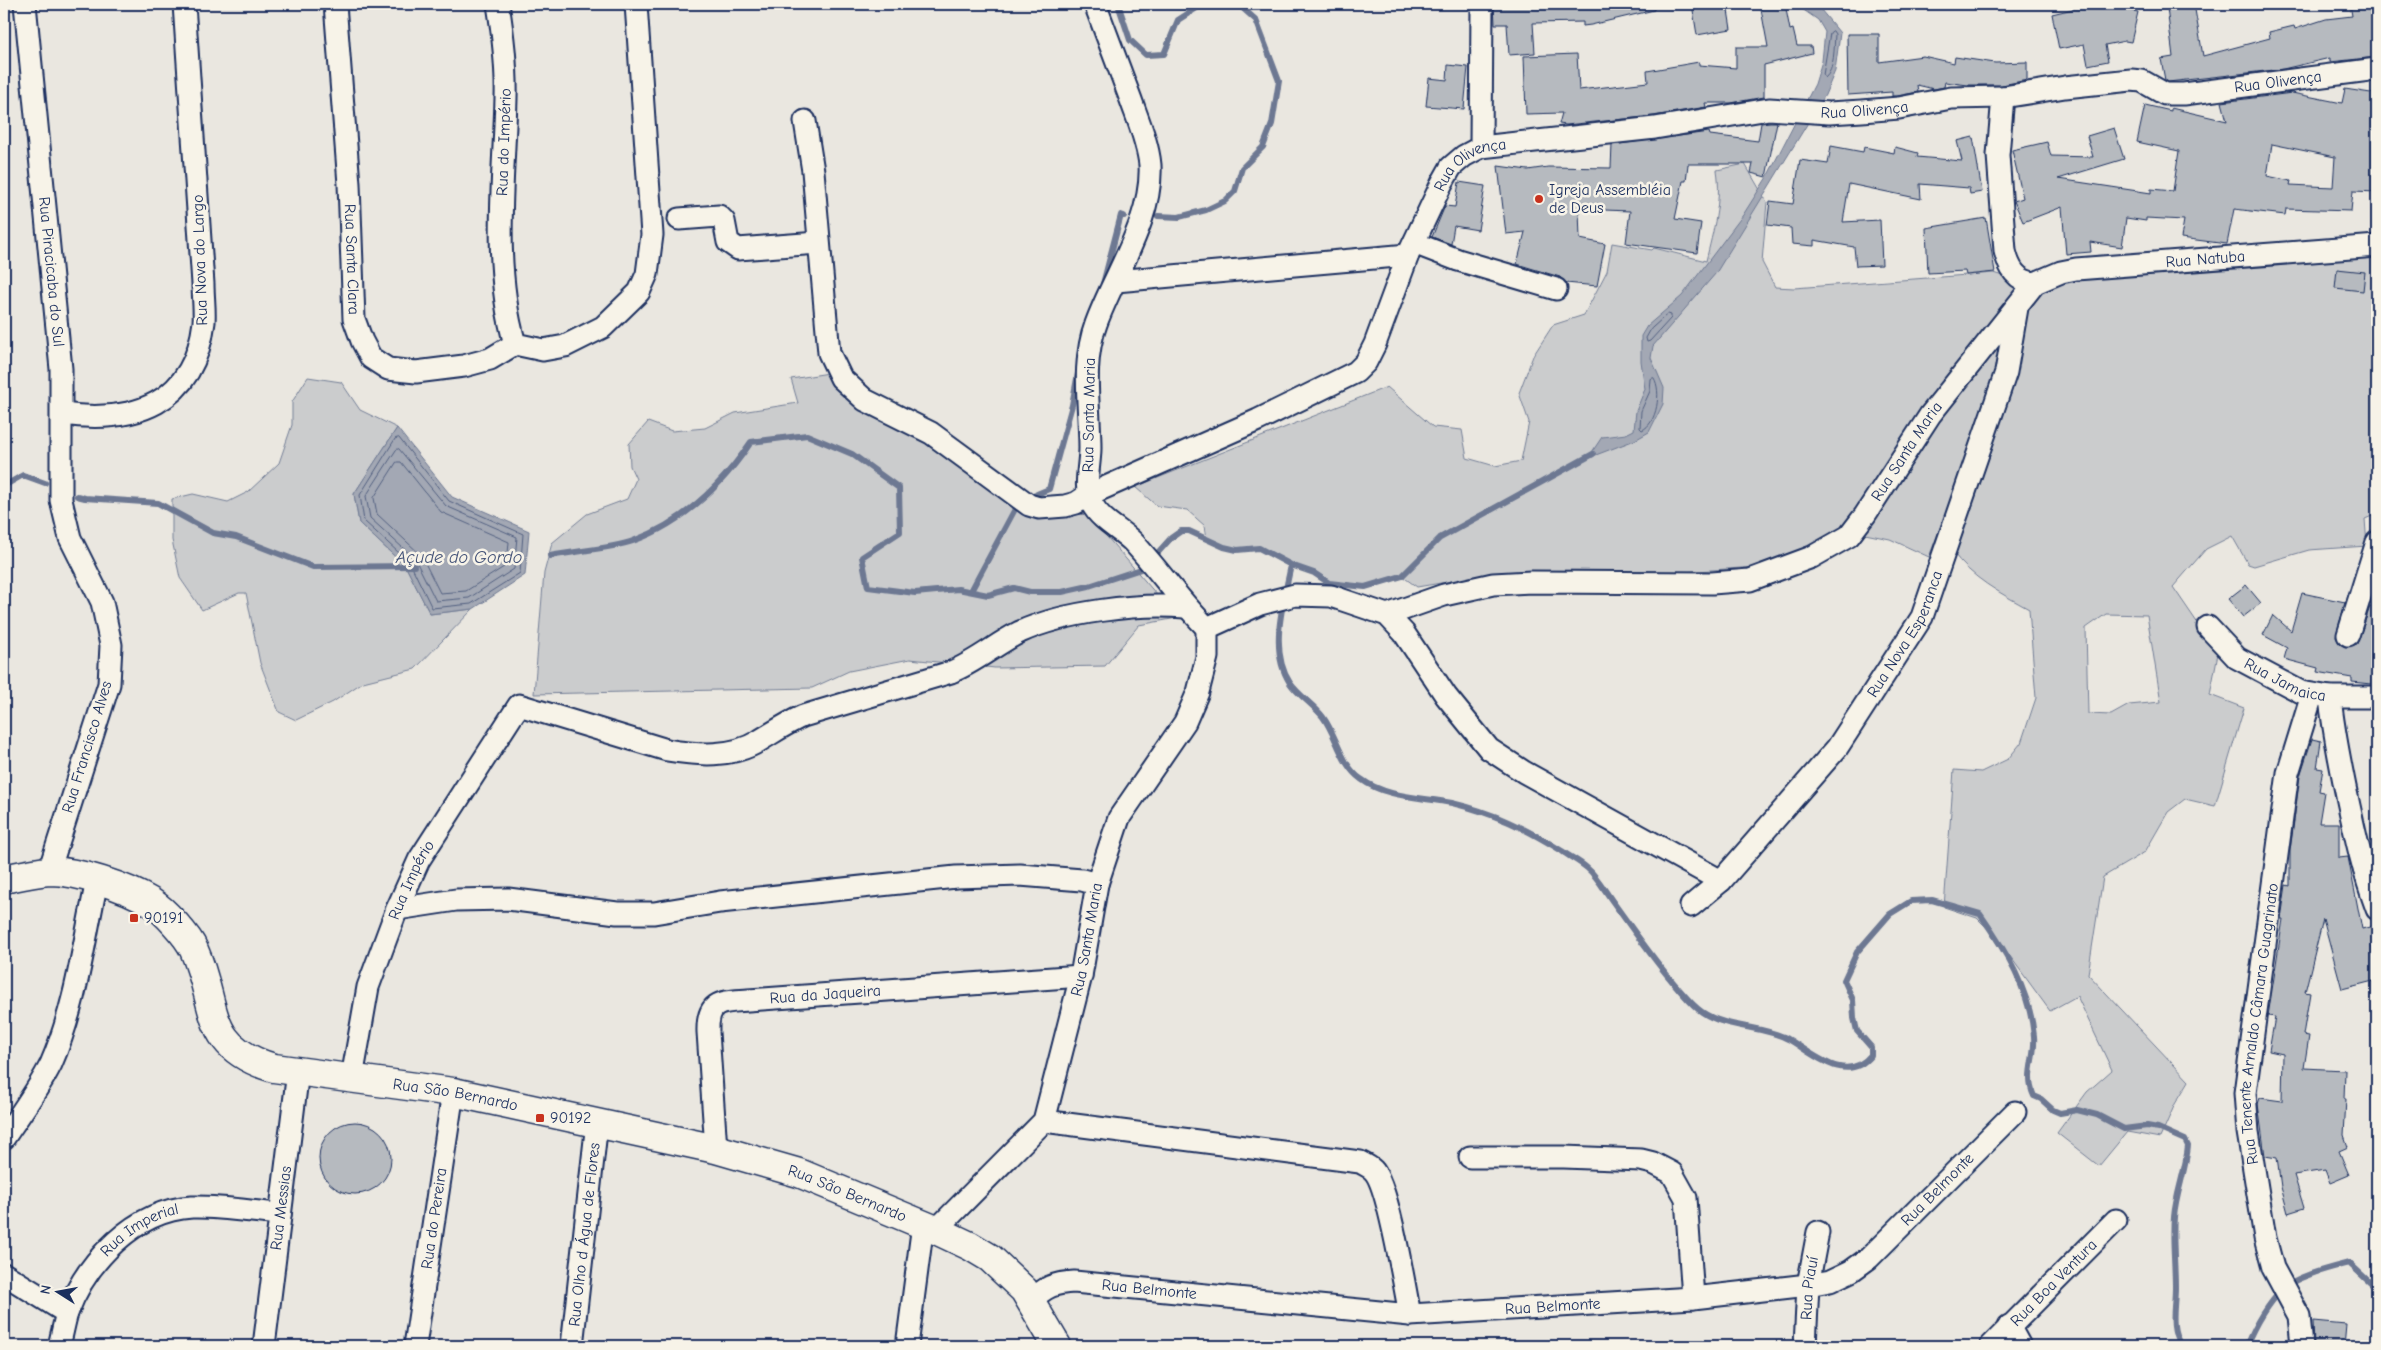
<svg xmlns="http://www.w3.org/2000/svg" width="2381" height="1350" font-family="'Comic Neue',sans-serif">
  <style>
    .green { fill: #cbcccd; stroke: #737e96; fill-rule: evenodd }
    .water { fill: #a3a8b4; stroke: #6d7892 }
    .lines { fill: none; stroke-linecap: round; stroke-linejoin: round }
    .shore { stroke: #515f80; stroke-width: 1 }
    .stream { stroke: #6d7892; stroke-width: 6 }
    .building { fill: #b6babf; stroke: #1b2f5e; fill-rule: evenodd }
    .minor-casing { stroke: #1b2f5e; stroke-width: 25 }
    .tertiary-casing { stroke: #1b2f5e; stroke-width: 31 }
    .minor { stroke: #f7f3e8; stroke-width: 21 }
    .tertiary { stroke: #f7f3e8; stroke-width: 28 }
    .poi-dot { fill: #c8321e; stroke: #f7f3e8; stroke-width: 2 }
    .labels { text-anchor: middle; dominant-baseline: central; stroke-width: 5; stroke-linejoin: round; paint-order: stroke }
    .street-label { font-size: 16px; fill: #1b2f5e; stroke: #f7f3e8 }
    .poi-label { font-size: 16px; fill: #1b2f5e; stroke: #f7f3e8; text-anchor: start }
    .water-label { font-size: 18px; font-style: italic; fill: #445378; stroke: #f7f3e8 }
  </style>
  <rect width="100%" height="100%" fill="#eae7e0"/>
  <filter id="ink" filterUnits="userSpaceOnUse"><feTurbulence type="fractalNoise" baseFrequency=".02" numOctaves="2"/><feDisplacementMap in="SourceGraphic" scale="10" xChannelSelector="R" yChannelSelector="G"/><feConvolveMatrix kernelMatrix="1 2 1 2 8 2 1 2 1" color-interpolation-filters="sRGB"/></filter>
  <g filter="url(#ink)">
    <path class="green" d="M 1745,164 L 1767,202 L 1762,262 L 1775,287 L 1794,288 L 1994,273 L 2007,277 L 2023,292 L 1848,527 L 1817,547 L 1756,567 L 1682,572 L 1489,575 L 1417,587 L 1402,576 L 1365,587 L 1329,583 L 1314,573 L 1291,565 L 1259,548 L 1237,550 L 1224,547 L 1207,539 L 1205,526 L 1187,510 L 1157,506 L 1135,487 L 1387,387 L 1433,427 L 1462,430 L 1467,458 L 1495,466 L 1521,461 L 1529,422 L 1519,393 L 1533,356 L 1553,325 L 1584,315 L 1607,271 L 1612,243 L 1652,250 L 1654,248 L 1706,261 C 1713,231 1722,202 1717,170 Z
      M 2377,253 L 2377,514 L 2365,519 L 2367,546 L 2309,550 L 2254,566 L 2248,564 L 2232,536 L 2206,549 L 2173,587 L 2218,653 L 2210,695 L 2244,708 L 2215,806 L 2185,799 L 2168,812 L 2145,852 L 2103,877 L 2088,974 L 2189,1081 L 2175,1104 L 2160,1138 L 2127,1132 L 2099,1166 L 2057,1133 L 2087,1092 L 2112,1070 L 2077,996 L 2050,1011 L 1996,937 L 1977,918 L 1944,907 L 1954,770 L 1981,772 L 2008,759 L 2021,743 L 2036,698 L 2029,609 C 2000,593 1971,578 1952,551 L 2021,312 L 2034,296 L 2072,275 L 2186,271 ZM 2106,614 L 2147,615 L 2161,702 L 2129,705 L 2111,715 L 2088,714 L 2086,628 Z
      M 2011,320 L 1997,379 L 1929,557 L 1890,539 L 1860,533 L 1929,425 Z
      M 829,373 L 836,388 L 926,438 L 985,485 L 1071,513 L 1088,515 L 1177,618 L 1139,625 L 1105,666 L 995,668 L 910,659 L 849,671 L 812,688 L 534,694 L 544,573 L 552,543 L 587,514 L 627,499 L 636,479 L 630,466 L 629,444 L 648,422 L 672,431 L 705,428 L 735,413 L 798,403 L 791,379 Z
      M 308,377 L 341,382 L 360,410 L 397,428 L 354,494 L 359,523 L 406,567 L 430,614 L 473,609 L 415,669 L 363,682 L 333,702 L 296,720 L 279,712 L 260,663 L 246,593 L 239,593 L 202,610 L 180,578 L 172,540 L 172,499 L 193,494 L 228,502 L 248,492 L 279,463 L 292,425 L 292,402 Z"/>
    <path class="water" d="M 1795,4 L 1816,4 L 1840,33 L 1835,71 L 1825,95 L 1716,273 L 1653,346 L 1651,358 L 1664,388 L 1663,404 L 1649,432 L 1635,440 L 1588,458 L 1602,437 L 1626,434 L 1634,430 L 1636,411 L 1645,389 L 1641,361 L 1641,336 L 1647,326 L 1682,296 L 1743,215 L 1767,177 L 1815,84 L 1822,61 L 1825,32 L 1818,20 Z
      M 397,428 L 452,497 L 529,531 L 525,575 L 473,609 L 430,614 L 406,567 L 359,523 L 354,494 Z"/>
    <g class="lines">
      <path class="shore" d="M 1833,31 L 1835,34 C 1834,46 1835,70 1825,78 L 1823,75 L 1830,33 Z
        M 1668,314 L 1671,315 L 1671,318 L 1650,341 L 1647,342 L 1646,338 L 1651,329 Z
        M 1654,378 C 1662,391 1657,424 1642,430 L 1640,428 L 1641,411 L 1650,391 L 1651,379 Z
        M 399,438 L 449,501 L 523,534 L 520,573 L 471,604 L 432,608 L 410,563 L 364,521 L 360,495 L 395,439 Z
        M 399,449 L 446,506 L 517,537 L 514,569 L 469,598 L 436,601 L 415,559 L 370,518 L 366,496 L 396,450 Z
        M 397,462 L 401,462 L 441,512 L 509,542 L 507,565 L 466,591 L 440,593 L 421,555 L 377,514 L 374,498 Z"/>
      <path class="stream" d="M 1118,4 L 1130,40 L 1146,55 L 1164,54 L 1178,20 L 1203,4
        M 1158,216 L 1179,217 L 1206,210 L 1225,201 L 1235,191 L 1242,168 L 1263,147 L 1272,124 L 1279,81 L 1256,20 L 1238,4
        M 1103,284 L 1121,215 L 1124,216
        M 4,486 L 23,475 L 45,483
        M 1037,494 L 1049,489 L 1072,405 L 1078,373
        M 77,496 L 85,498 L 158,503 L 213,533 L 236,537 L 313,567 L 414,566
        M 550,556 C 574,551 610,549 633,541 C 683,523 722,485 751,442 L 807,435 L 852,454 L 899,488 L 900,532 L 862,557 L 868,587 L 915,593 L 958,589 L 988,595 L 1014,588 L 1030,592 L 1062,592 L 1089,586 L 1144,568 L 1171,538 L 1181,531 L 1189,531 L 1224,547 L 1237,550 L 1259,548 L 1291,565 L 1314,573 L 1329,583 L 1365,587 L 1402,576 L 1440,538 L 1593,454
        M 1291,565 C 1284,601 1268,650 1290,683 C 1299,696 1314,705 1323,717 C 1337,736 1341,765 1361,779 C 1386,798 1422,797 1452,803 C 1494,813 1525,828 1562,851 C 1570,857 1579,861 1587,868 C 1597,876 1605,891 1613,902 C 1634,931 1654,961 1678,988 C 1685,996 1693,1006 1702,1012 C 1727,1029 1761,1025 1788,1039 C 1813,1053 1846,1086 1871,1055 L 1871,1047 L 1857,1031 L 1854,1018 L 1853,1000 L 1844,980 L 1857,952 L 1890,914 L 1911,901 L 1932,900 L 1980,914 C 2006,951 2030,991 2034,1036 C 2036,1058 2024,1075 2034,1096 L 2041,1099 L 2053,1110 L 2060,1113 L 2077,1110 L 2097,1115 L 2124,1129 L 2147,1126 L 2158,1128 L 2185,1140 L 2188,1146 C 2186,1170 2176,1193 2174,1217 C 2172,1240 2175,1264 2175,1287 C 2175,1309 2169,1326 2181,1346
        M 971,591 L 1014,511
        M 2246,1346 C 2254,1327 2266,1305 2281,1290 C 2296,1276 2330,1268 2349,1263 L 2377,1289"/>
    </g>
    <path class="building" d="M 1494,4 L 1654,4 L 1654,10 L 1591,25 L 1583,26 L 1583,22 L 1533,23 L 1535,53 L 1509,55 L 1507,24 L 1495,24 Z
      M 1692,4 L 1727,4 L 1731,29 L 1697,35 Z
      M 1760,4 L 1785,4 L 1790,30 L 1793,29 L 1797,46 L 1811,46 L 1812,53 L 1764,65 L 1764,97 L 1731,103 L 1705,103 L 1706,107 L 1653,116 L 1566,125 L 1559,124 L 1562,113 L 1526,114 L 1524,56 L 1577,54 L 1579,90 L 1648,82 L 1647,71 L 1699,62 L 1699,65 L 1736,68 L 1736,47 L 1768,47 Z
      M 2073,4 L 2101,4 L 2138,12 L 2131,42 L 2125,41 L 2105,45 L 2108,61 L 2088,65 L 2084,44 L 2059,49 L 2052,14 L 2073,9 Z
      M 2194,4 L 2203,56 L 2270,38 L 2269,32 L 2294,26 L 2295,29 L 2326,19 L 2352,16 L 2350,4 L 2377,4 L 2377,57 L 2330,62 L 2330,58 L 2283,69 L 2168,82 L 2165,80 L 2161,59 L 2173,57 L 2167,8 Z
      M 1847,34 L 1879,34 L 1879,62 L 1923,56 L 1954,63 L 1955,57 L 1995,63 L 2027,62 L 2027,80 L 2002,85 L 1968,85 L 1945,82 L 1944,87 L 1934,89 L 1917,85 L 1918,92 L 1897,96 L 1892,96 L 1892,92 L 1848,95 Z
      M 1448,65 L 1468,67 L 1464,109 L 1426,106 L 1429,78 L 1447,80 Z
      M 2345,89 L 2377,94 L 2377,192 L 2353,191 L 2351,211 L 2286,209 L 2285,215 L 2234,209 L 2227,244 L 2181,238 L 2184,220 L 2146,218 L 2146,221 L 2126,218 L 2122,247 L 2090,242 L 2091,252 L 2066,254 L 2062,207 L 2023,222 L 2014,201 L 2023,198 L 2012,150 L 2047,142 L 2051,156 L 2093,157 L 2087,136 L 2114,128 L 2124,159 L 2058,179 L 2151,193 L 2151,189 L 2173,191 L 2179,151 L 2137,142 L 2145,105 L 2171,111 L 2171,108 L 2227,121 L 2222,102 L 2292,93 L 2342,103 ZM 2272,144 L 2335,157 L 2333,187 L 2290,185 L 2291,181 L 2267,176 Z
      M 1770,122 L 1777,122 L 1766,177 L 1751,173 L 1753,164 L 1688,164 L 1686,181 L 1683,181 L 1675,219 L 1701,223 L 1697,253 L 1626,243 L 1630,211 L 1579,209 L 1580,239 L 1605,244 L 1597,286 L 1566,283 L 1560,277 L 1517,264 L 1525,232 L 1506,234 L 1498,166 L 1528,170 L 1548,167 L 1611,168 L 1612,145 L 1709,132 L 1710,135 L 1758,141 L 1761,123 Z
      M 1973,137 L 1982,192 L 1970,194 L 1969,188 L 1920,184 L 1921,199 L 1849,184 L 1843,222 L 1880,220 L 1882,265 L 1856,266 L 1854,247 L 1814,240 L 1814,246 L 1792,244 L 1791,228 L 1767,225 L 1770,201 L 1793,204 L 1800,160 L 1828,164 L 1831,146 L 1863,152 L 1864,147 L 1894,153 L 1895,147 L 1918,153 L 1917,157 L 1962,161 L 1957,141 Z
      M 1459,182 L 1485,186 L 1478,230 L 1454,226 L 1451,244 L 1432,237 L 1445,206 L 1455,207 Z
      M 1986,218 L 1995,272 L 1966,275 L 1965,271 L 1928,273 L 1926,228 Z
      M 2337,269 L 2365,272 L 2363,291 L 2335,288 Z
      M 2246,585 L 2261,603 L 2243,617 L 2228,599 Z
      M 2302,593 L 2345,602 L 2336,637 L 2339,643 L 2345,647 L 2357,644 L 2370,607 L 2377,608 L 2377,668 L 2373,668 L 2371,684 L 2352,682 L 2352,678 L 2317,672 L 2318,668 L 2284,659 L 2287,648 L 2263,635 L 2273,615 L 2291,631 Z
      M 2312,739 L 2321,741 L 2317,768 L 2323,769 L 2319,791 L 2324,792 L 2319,823 L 2339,823 L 2339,858 L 2348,857 L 2362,929 L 2377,925 L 2377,946 L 2372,947 L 2377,966 L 2377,980 L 2342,989 L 2323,919 L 2305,992 L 2310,993 L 2303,1035 L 2309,1036 L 2304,1068 L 2345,1070 L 2344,1099 L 2346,1099 L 2344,1135 L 2348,1147 L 2339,1151 L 2349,1175 L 2330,1183 L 2325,1170 L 2294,1175 L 2304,1208 L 2288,1213 L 2281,1187 L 2277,1158 L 2265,1156 L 2258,1104 L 2260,1098 L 2282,1101 L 2283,1054 L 2269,1051 L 2275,1017 L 2268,1016 L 2283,919 L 2281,919 L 2286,885 L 2290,886 L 2290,851 L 2300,776 Z
      M319 1158a36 36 0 1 1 72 0a36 36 0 1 1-72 0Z
      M 2313,1321 L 2346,1324 L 2344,1346 L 2314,1346 Z"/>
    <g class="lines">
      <defs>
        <g id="minor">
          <path id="s1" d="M 25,4 L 61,369 L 61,500 L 70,538 L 102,602 L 111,645 L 109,684 L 49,871"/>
          <path id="s2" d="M 335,4 L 349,184 L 354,319 L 362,341 L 371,358 L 388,369 L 416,372 L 464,366 L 490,359 L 515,344"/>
          <path d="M 498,4 C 503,35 507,66 506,98 C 504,180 492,264 515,344 L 543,350 L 565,346 L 603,327 L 639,292 L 647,274 L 652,235 L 636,4"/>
          <path d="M 1095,4 C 1107,36 1119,68 1131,100 C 1138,120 1148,143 1150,165 C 1153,220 1114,274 1096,324 C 1081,364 1090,407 1090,448 C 1090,466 1083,488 1092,504 C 1101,521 1120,529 1133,542 C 1159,570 1180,601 1207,628"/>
          <path d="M 2003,97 L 1998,155 L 2005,251 C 2009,268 2016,281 2035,283"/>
          <path id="s3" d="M 805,121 L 813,171 L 829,353 L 841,378 L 865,400 L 931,433 L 1029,505 L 1039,508 L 1065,506 L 1076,503 L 1088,495 L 1258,420 L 1356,372 L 1366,362 L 1375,344 L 1408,255 L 1442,183 L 1451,167 L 1464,156 L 1481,147 L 1655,128 L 1769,109 L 1829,113 L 1862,111 L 1899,108 L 1951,98 L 2003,97 L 2065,87 L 2131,80 L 2142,81 L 2165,94 L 2184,94 L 2377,69"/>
          <path d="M 1481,147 L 1482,4"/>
          <path d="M 679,219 L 719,216 L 724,221 L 728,242 L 738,249 L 818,243"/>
          <path d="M 1414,243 L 1458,260 L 1556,289"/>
          <path d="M 1116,281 L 1408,255"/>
          <path d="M 62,414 C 135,424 194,404 204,322 C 205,310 203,296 203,284 L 184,4"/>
          <path id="s4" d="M 1387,615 L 1444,595 L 1493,584 L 1531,582 L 1712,583 L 1750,580 L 1812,557 L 1849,536 L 1865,515 L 1930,415 L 2035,283 L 2061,272 L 2076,269 L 2377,246"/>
          <path id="s5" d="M 2208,627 L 2237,658 L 2301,692 L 2330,697 L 2377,697"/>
          <path d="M 1207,628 L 1260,604 L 1295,595 L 1331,596 L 1387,615 L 1404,633 L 1446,696 L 1489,749 L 1524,772 L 1721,881"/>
          <path d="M 2348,635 L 2377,542"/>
          <path d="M 2330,697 C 2333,728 2339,757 2345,787 C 2354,829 2362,869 2377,909"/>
          <path id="s6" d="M 1691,906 L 1721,881 L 1837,748 L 1922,617 L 2006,372 L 2017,308"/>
          <path d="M 397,909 L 456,900 L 508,899 L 617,913 L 654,913 L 720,902 L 956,877 L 1020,875 L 1082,880 L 1097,884"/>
          <path id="s7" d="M 352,1078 L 368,987 L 397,909 L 419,860 L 519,705 L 667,750 C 697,755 732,758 759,741 C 774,732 787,723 803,716 L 951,672 C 976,662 996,644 1020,632 C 1064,612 1137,603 1185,607"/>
          <path d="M 1044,1121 L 1360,1162 C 1364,1164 1370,1167 1373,1170 C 1388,1184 1405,1289 1410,1315"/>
          <path d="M 4,1138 C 20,1114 38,1090 51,1064 C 76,1007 84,941 97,881"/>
          <path id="s8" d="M 716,1149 L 708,1032 C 707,1000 722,1002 748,1000 L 1081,976"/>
          <path d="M 1470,1157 L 1564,1157 L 1641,1160 L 1653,1163 L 1672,1173 L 1686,1198 L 1693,1298"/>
          <path id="s9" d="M 936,1230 L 1044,1121 L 1081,976 L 1097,884 L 1119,818 L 1185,722 L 1198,692 L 1207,657 L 1207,628"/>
          <path d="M 4,1274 L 67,1313"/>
          <path id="s10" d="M 1031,1301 C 1045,1287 1054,1283 1074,1282 L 1410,1315 L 1693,1298 L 1808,1285 L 1830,1281 L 1851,1271 L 1869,1258 L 2015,1112"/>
          <path d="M 2009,1326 L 2020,1346"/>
          <path id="s11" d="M 59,1346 C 62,1335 64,1323 67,1313 C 86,1262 135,1210 192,1207 C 221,1206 252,1212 280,1214"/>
          <path id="s12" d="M 264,1346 L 298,1071"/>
          <path id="s13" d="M 415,1346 L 453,1092"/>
          <path id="s14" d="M 572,1346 L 597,1122"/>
          <path d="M 907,1346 L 923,1224"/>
          <path id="s15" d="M 1805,1346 L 1808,1285 L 1818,1232"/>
          <path id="s16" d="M 1991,1346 L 2116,1220"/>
          <path id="s17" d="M 2302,1346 L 2299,1316 L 2273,1268 L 2265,1238 L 2248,1132 L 2245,1093 L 2288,773 L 2312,695"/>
        </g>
        <g id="tertiary">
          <path id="s18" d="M 4,879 C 18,876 34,872 49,871 C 78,871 126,887 151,902 C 164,910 188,936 194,950 C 219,1007 202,1047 274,1068 L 453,1092 L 716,1149 L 799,1173 L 936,1230 L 970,1246 L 990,1258 L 1024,1290 L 1057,1346"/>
        </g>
      </defs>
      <use href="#minor" class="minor-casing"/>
      <use href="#tertiary" class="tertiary-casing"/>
      <use href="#minor" class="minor"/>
      <use href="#tertiary" class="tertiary"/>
    </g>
  </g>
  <g class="poi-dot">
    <circle cx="1539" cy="199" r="5"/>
    <rect x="129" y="913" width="10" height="10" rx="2.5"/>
    <rect x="535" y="1113" width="10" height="10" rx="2.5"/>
  </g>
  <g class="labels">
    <g class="street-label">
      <text stroke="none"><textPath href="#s3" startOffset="1916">Rua Olivença</textPath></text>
      <text stroke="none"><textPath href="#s3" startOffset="1496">Rua Olivença</textPath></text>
      <text transform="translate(504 142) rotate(-88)">Rua do Império</text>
      <text stroke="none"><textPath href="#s3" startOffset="1091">Rua Olivença</textPath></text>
      <text stroke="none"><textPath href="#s2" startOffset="256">Rua Santa Clara</textPath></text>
      <text stroke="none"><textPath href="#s4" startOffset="964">Rua Natuba</textPath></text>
      <text transform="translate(200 260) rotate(-92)">Rua Nova do Largo</text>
      <text stroke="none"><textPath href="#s1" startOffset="269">Rua Piracicaba do Sul</textPath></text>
      <text transform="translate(1089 415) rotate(-89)">Rua Santa Maria</text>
      <text stroke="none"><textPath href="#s4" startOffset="579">Rua Santa Maria</textPath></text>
      <text stroke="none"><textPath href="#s6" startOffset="349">Rua Nova Esperanca</textPath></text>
      <text stroke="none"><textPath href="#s5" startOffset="96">Rua Jamaica</textPath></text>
      <text transform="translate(87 747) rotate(-73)">Rua Francisco Alves</text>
      <text stroke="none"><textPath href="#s7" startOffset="208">Rua Império</textPath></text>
      <text stroke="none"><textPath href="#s9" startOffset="340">Rua Santa Maria</textPath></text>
      <text stroke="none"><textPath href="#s8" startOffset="256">Rua da Jaqueira</textPath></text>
      <text stroke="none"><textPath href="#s17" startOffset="332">Rua Tenente Arnaldo Câmara Guagrinato</textPath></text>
      <text stroke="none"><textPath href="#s18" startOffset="554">Rua São Bernardo</textPath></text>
      <text stroke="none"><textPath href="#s10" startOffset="950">Rua Belmonte</textPath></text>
      <text stroke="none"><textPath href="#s18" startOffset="959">Rua São Bernardo</textPath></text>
      <text stroke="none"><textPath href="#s12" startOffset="139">Rua Messias</textPath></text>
      <text stroke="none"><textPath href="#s13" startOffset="129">Rua do Pereira</textPath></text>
      <text stroke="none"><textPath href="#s14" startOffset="112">Rua Olho d Água de Flores</textPath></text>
      <text stroke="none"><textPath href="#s11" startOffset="148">Rua Imperial</textPath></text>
      <text stroke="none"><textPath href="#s16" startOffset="89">Rua Boa Ventura</textPath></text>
      <text stroke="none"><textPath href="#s10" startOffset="124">Rua Belmonte</textPath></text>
      <text stroke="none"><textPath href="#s15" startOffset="58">Rua Piauí</textPath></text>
      <text stroke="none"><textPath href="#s10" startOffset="529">Rua Belmonte</textPath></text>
    </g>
    <g class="poi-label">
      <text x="1549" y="190">Igreja Assembléia<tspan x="1549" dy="18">de Deus</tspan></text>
      <text x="144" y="918">90191</text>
      <text x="550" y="1118">90192</text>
    </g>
    <g class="water-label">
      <text x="459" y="557">Açude do Gordo</text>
    </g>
  </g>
  <rect width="2381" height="1350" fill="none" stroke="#f7f3e8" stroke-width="20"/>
  <rect x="10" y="10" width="2361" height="1330" fill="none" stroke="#1b2f5e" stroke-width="2" filter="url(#ink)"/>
  <g transform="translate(58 1292) rotate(281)" stroke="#f7f3e8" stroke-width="4" paint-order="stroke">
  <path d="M0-4L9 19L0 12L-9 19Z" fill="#1b2f5e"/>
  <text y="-8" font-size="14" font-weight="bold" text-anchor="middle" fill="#1b2f5e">N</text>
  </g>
</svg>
